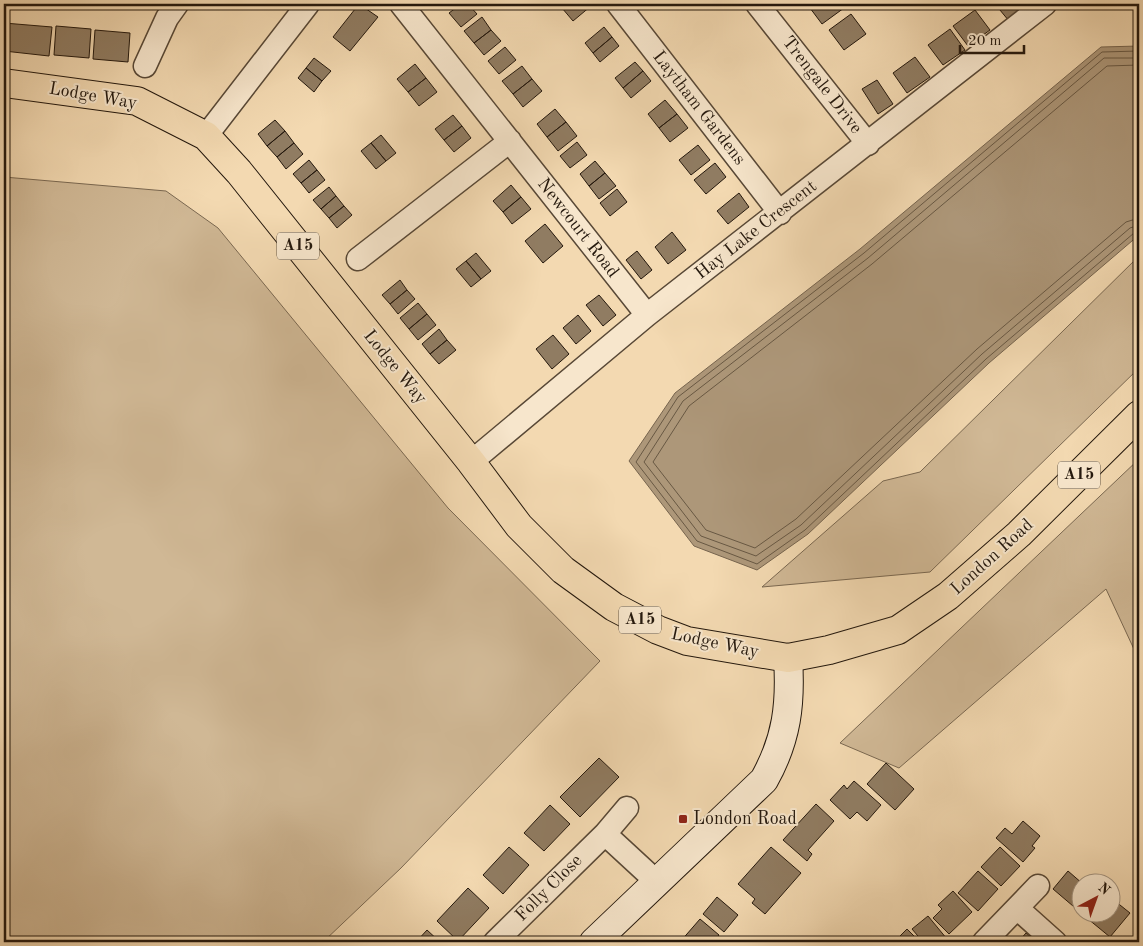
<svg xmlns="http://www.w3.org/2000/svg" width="1143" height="946" font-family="'Old Standard TT',serif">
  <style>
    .green { fill: #d0b895; stroke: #7a6851 }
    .water { fill: #ad9779; stroke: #76644e }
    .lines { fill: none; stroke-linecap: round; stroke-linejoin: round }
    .shore { stroke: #685843; stroke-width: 1 }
    .building { fill: #907c62; stroke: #24180d }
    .street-casing { stroke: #584836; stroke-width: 25 }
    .secondary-casing { stroke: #24180d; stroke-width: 30 }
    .primary-casing { stroke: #24180d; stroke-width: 30 }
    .street { stroke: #f7e6cc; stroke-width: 22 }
    .secondary { stroke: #f7e6cc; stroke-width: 28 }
    .primary { stroke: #f3d9b1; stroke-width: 28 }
    .poi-dot { fill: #8f2418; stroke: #f7e6cc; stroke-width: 2 }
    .labels { text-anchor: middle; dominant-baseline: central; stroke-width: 4; stroke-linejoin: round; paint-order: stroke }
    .shield { fill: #f7e6cc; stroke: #635646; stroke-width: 1 }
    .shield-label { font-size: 16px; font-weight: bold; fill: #24180d }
    .street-label { font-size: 18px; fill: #24180d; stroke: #f7e6cc }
    .poi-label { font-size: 18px; fill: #24180d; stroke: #f7e6cc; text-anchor: start }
  </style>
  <rect width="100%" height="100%" fill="#f3d9b1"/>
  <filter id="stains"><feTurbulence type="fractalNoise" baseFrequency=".004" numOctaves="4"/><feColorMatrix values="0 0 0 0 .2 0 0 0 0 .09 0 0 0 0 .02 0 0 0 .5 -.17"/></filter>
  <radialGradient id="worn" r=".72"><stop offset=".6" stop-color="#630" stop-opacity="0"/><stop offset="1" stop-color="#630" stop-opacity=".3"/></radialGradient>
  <path class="green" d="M 4,177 L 166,191 L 218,228 L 448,508 L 600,661 L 401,868 L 323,942 L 4,942 Z
    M 1139,256 L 1139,368 L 930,572 L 762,587 L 883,481 L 920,472 Z
    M 1139,459 L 1139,660 L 1106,589 L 899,768 L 840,743 Z"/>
  <path class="water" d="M 1139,46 L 1139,235 L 989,363 L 808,534 L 757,570 L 694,546 L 629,461 L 675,393 L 860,249 L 1101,47 Z"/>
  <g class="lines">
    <path class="shore" d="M 1139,51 L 1102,52 L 864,253 L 678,397 L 636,462 L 697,541 L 757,564 L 805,530 L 986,359 L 1134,233 L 1139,232
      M 1139,58 L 1104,58 L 868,258 L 683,401 L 644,462 L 701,536 L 756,556 L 801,525 L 982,354 L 1130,228 L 1139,225
      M 1139,65 L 1107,66 L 872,264 L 689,406 L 653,462 L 706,530 L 755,548 L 796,519 L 977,349 L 1126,222 L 1139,218"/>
  </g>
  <path class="building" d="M 359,4 L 378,17 L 350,51 L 333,37 Z
    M 461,4 L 468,4 L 477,14 L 461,27 L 449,13 Z
    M 567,4 L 589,4 L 591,6 L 573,21 L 562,8 Z
    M 807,4 L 840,4 L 844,8 L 822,24 Z
    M 995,4 L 1018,4 L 1023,10 L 1009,21 Z
    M 975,10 L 990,30 L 968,46 L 953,26 Z
    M 851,14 L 866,34 L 844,50 L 829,30 Z
    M 482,17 L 491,30 L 474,43 L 464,31 Z
    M 4,23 L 52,27 L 49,56 L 4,51 Z
    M 56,26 L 91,29 L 89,58 L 54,55 Z
    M 604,27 L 612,37 L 593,53 L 585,43 Z
    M 950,29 L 965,50 L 943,65 L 928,45 Z
    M 95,30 L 130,33 L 128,62 L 93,59 Z
    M 491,30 L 501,41 L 484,55 L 474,43 Z
    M 612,37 L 619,46 L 600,62 L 593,53 Z
    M 505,47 L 516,60 L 499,74 L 488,61 Z
    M 915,57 L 930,77 L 907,93 L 893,73 Z
    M 314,58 L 331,71 L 322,81 L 306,68 Z
    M 635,62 L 643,71 L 623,88 L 615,78 Z
    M 415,64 L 426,78 L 408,92 L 397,79 Z
    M 522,66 L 532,79 L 513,94 L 502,81 Z
    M 306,68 L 322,81 L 314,92 L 298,78 Z
    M 643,71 L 651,81 L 631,98 L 623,88 Z
    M 426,78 L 437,92 L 419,106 L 408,92 Z
    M 532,79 L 542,91 L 523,107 L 513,94 Z
    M 877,80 L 893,104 L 878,114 L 862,89 Z
    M 665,100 L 677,114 L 659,128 L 648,114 Z
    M 555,109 L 566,122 L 547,137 L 537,124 Z
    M 677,114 L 688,128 L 670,142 L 659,128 Z
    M 453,115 L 462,126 L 444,140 L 435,129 Z
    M 275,120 L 285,131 L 267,146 L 258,134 Z
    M 566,122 L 577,136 L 558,151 L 547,137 Z
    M 462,126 L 471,138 L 454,152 L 444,140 Z
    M 285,131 L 294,143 L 277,157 L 267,146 Z
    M 381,135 L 396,153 L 386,161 L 371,143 Z
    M 577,142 L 587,155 L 570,168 L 560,156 Z
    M 294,143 L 303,154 L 286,169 L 277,157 Z
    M 371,143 L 386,161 L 376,169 L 361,151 Z
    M 698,145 L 710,160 L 691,175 L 679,160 Z
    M 309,160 L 317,170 L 301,183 L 293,174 Z
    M 595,161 L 605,173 L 589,186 L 580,174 Z
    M 715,163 L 726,177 L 706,194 L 694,180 Z
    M 317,170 L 325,180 L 309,193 L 301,183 Z
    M 605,173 L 616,186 L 599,199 L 589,186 Z
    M 511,185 L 521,197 L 503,212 L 493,201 Z
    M 329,187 L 336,196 L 321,209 L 313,200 Z
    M 617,189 L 627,202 L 610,216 L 600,203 Z
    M 739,193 L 749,207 L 728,224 L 717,211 Z
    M 336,196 L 344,206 L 329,218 L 321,209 Z
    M 521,197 L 531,209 L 512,224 L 503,212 Z
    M 344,206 L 352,215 L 337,228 L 329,218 Z
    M 545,224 L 563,246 L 543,263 L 525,241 Z
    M 672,232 L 686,250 L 668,264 L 655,247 Z
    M 637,251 L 652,270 L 641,279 L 626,260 Z
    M 476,253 L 491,271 L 481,279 L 466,261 Z
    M 466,261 L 481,279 L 471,287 L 456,269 Z
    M 400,280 L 407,290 L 390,304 L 382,295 Z
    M 407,290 L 415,299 L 398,314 L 390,304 Z
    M 599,295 L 616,315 L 603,326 L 586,305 Z
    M 418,303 L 427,314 L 409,329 L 400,318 Z
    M 427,314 L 436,325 L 418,340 L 409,329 Z
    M 578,315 L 591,331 L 576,344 L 563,328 Z
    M 439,329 L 447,340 L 430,354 L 422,344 Z
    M 553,335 L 569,354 L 552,369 L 536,349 Z
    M 447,340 L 456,350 L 439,364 L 430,354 Z
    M 599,758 L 619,777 L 580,817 L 560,797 Z
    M 886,763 L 914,789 L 895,810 L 867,784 Z
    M 854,781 L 881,805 L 867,821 L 857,812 L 850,819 L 830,800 L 844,785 L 847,789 Z
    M 816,804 L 834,821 L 808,850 L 812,854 L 807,861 L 783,840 Z
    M 550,805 L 570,824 L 544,851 L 524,833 Z
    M 1023,821 L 1040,836 L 1032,846 L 1035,848 L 1023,862 L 996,838 L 1005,828 L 1012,834 Z
    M 509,847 L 529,865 L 503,894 L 483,875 Z
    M 771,847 L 801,873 L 765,914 L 752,903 L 755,899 L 738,884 Z
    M 1000,847 L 1020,866 L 1001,886 L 981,867 Z
    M 978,871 L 998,889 L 978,911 L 958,893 Z
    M 1068,871 L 1083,884 L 1080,884 L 1080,912 L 1053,889 Z
    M 468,888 L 489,908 L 458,941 L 437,921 Z
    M 953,891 L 972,912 L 949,934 L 933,918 L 942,909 L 938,905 Z
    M 717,897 L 738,915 L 724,932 L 703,914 Z
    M 1110,897 L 1130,913 L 1110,937 L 1082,914 L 1110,914 Z
    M 928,916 L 947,939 L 943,942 L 923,942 L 912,929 Z
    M 700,919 L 719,935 L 717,938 L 722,942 L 680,942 Z
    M 907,929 L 920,942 L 894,942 Z
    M 427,930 L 440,942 L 416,942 Z
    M 1026,933 L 1038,942 L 1018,942 Z"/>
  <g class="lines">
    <defs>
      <path id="street" d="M 401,4 L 647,315
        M 618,4 L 780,213
        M 757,4 L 868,144
        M 145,66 L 167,18 L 177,4
        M 206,136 L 308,4
        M 358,259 L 510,141
        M 471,462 L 647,315 L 1045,4
        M 605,834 L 627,808
        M 1017,908 L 1055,942
        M 495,942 L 605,834 L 657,882
        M 984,942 L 1038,886"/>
      <path id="secondary" d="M 594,942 L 764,780 C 787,739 791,704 788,658"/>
      <path id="primary" d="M 4,83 L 137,101 L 206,136 L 239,172 L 471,462 L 519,526 L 563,570 L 614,607 L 658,630 L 687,641 L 788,658 L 829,650 L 898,630 L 948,596 L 1019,534 L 1139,415"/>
    </defs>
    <use href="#street" class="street-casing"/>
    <use href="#secondary" class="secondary-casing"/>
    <use href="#primary" class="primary-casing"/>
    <use href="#street" class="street"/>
    <use href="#secondary" class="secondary"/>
    <use href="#primary" class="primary"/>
  </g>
  <rect class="poi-dot" x="678" y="814" width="10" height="10" rx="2.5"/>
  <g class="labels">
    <g class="shield">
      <rect x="277" y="232.5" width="42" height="27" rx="4"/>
      <rect x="1058" y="461.5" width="42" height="27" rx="4"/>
      <rect x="619" y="606.5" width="42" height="27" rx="4"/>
    </g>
    <g class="shield-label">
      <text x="298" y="246">A15</text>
      <text x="1079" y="475">A15</text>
      <text x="640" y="620">A15</text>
    </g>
    <g class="street-label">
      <text transform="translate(822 85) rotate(52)">Trengale Drive</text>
      <text transform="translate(93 96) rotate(10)">Lodge Way</text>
      <text transform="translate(699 108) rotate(52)">Laytham Gardens</text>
      <text transform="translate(578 228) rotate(52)">Newcourt Road</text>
      <text transform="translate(756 230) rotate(-38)">Hay Lake Crescent</text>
      <text transform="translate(395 367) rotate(51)">Lodge Way</text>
      <text transform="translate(992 557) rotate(-42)">London Road</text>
      <text transform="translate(715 643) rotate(12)">Lodge Way</text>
      <text transform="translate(549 888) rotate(-45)">Folly Close</text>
    </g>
    <g class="poi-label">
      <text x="693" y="819">London Road</text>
    </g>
  </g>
  <rect width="1143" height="946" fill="none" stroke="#f3d9b1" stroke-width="20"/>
  <rect x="5" y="5" width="1133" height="936" fill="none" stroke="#24180d" stroke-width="2.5"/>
  <rect x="10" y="10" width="1123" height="926" fill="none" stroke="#24180d"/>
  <g transform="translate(1096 898) rotate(41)"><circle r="24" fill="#f7e6cc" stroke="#a39480"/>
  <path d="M0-4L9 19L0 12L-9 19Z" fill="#8f2418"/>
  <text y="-8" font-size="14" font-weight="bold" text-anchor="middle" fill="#24180d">N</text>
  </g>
  <path d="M960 45v8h64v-8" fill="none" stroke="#24180d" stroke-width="2.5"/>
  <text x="968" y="45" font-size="15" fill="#24180d" stroke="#f7e6cc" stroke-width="4" paint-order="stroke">20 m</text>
  <rect width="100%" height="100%" filter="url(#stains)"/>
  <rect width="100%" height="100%" fill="url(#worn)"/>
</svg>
